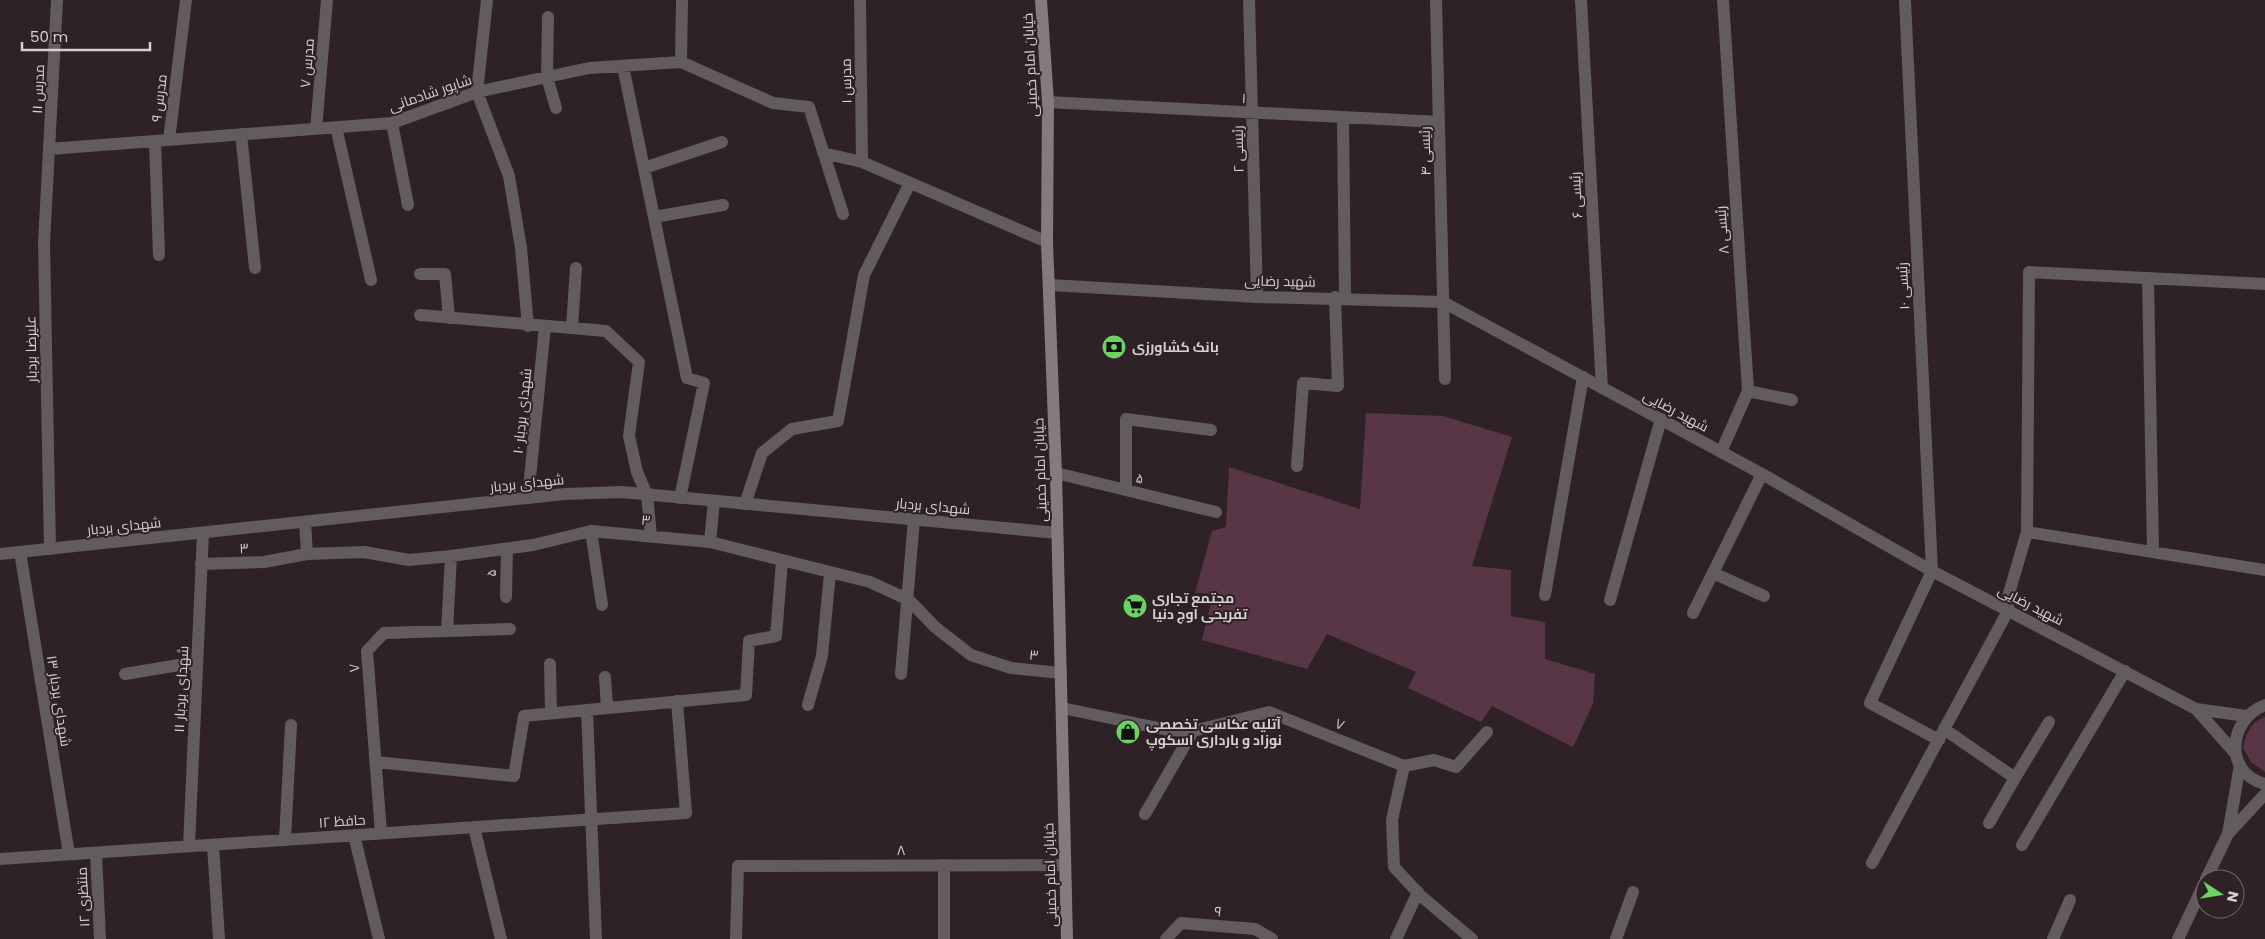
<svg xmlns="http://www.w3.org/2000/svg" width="2265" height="939" font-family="Poppins,Cairo,sans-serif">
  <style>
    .green { fill: #593645 }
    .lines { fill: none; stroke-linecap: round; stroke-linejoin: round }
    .minor { stroke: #635c5f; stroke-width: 12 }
    .tertiary { stroke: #635c5f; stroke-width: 12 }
    .secondary { stroke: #857b7f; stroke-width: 12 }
    .labels { text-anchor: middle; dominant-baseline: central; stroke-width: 4; stroke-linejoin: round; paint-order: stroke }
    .street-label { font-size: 14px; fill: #d9d0d3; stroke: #2e2227 }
    .poi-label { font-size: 14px; font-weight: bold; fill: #d9d0d3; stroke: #2e2227; text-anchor: start }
  </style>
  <rect width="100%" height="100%" fill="#2e2227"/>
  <path class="green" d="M 1366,413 L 1443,416 L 1512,437 L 1472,566 L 1511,570 L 1511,616 L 1545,622 L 1545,659 L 1595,674 L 1593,704 L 1573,747 L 1492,706 L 1481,722 L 1408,688 L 1416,672 L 1327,634 L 1307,669 L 1202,640 L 1213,594 L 1195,593 L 1212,531 L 1226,527 L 1229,467 L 1360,509 Z
    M 2265,717 L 2265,772 L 2251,762 L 2243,748 C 2246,734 2250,722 2265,717 Z"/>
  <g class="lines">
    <path class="minor" d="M 487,0 L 477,92 L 509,176 L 521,248 L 528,326
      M 860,0 L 862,162
      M 1249,0 L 1257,297
      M 1436,0 L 1445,379
      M 1581,0 L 1602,388
      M 1905,0 L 1932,571 L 1870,703 L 1939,740
      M 548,17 L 547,77 L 556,108
      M 681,62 L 682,0
      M 623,66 L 687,378 L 704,383 L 680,498
      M 1048,102 L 1439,122
      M 1343,118 L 1345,297
      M 392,123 L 408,205
      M 336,127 L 371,280
      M 316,129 L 327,0
      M 241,134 L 255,268
      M 169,140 L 186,0
      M 155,141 L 159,255
      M 49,149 L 392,123 L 477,92 L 589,68 L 681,62 L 773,103 L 809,107 L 843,214
      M 823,153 L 862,162 L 1047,242
      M 644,168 L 722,142
      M 654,217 L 723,205
      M 420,274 L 445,274 L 449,318
      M 2148,278 L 2153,552
      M 420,315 L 606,331 L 639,362 L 629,436 L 637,472 L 647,495 L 651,536
      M 572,327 L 576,268
      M 1748,391 L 1792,400
      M 1721,452 L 1748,391 L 1723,0
      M 1297,466 L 1303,383 L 1338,386 L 1335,297
      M 1056,473 L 1216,512
      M 1126,490 L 1126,419 L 1211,430
      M 528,498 L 545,326
      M 745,504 L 762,453 L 792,429 L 838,421 L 864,275 L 910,183
      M 305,522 L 307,554
      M 591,531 L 602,605
      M 2027,532 L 2265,570
      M 710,542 L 714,501
      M 50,549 L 44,243 L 57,0
      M 20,552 L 69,854
      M 201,564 L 264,562 L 307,554 L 364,552 L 409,560 L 451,556 L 533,545 L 591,531 L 710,542 L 870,582 L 909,600 L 935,627 L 971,655 L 1011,668 L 1061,673
      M 1713,573 L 1764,596
      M 1545,595 L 1583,377
      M 506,597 L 507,549
      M 1610,600 L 1661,419
      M 2005,607 L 2027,532 L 2029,272 L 2265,284
      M 1693,613 L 1762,474
      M 447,631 L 451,556
      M 550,664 L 551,713
      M 125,674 L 197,662
      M 901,674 L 914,519
      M 605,677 L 607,708
      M 808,705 L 822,656 L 830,573
      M 1062,708 L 1168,730 L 1193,731 L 1269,712 L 1404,766 L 1392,820 L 1394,867 L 1421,896 L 1472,939
      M 587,710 L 596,939
      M 1944,729 L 2015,778 L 2049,722
      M 376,762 L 514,776 L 524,716 L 746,695 L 749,641 L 776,636 L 782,561
      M 1404,766 L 1434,760 L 1456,767 L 1487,732
      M 1145,814 L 1193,731
      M 1989,823 L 2015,778
      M 474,827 L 501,939
      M 381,833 L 367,651 L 384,633 L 510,629
      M 354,835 L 379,939
      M 285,840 L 291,725
      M 213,845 L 219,939
      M 2022,845 L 2125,671
      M 189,846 L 203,533
      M 96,853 L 100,939
      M 0,859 L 686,813 L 677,701
      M 1872,863 L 2009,609
      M 736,939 L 738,866 L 1065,865
      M 944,939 L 944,865
      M 1166,939 L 1181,923 L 1255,929 L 1272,939
      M 1396,939 L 1418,892
      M 1616,939 L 1633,892
      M 2053,939 L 2070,900"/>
    <path class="tertiary" d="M 1050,285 L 1257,297 L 1443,302 L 1762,474 L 1932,571 L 2196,709 L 2246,716
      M 0,554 L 565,494 L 622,492 L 1057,533
      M 2265,705 C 2228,719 2223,773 2265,784
      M 2196,709 L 2235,753
      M 2228,834 L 2265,794
      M 2206,879 L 2228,834 L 2240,765
      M 2178,939 L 2205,882"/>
    <path class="secondary" d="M 1041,0 L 1048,102 L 1047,242 L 1056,473 L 1067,939"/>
  </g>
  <defs>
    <symbol id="bank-disc" viewBox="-11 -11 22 22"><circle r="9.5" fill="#6cd362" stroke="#2e2227"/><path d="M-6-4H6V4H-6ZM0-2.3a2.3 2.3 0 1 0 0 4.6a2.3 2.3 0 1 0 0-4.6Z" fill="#111"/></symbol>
    <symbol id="supermarket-disc" viewBox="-11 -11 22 22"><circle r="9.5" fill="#6cd362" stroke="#2e2227"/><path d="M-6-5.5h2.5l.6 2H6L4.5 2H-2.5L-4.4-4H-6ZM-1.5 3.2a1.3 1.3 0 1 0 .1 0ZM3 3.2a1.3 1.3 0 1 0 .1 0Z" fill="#111"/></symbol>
    <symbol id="shop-disc" viewBox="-11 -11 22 22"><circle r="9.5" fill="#6cd362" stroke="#2e2227"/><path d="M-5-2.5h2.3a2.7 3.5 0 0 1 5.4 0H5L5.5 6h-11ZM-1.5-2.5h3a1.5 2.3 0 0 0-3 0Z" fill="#111"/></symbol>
  </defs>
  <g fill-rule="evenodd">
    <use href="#bank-disc" x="1100" y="333" width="28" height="28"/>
    <use href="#supermarket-disc" x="1121" y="592" width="28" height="28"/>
    <use href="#shop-disc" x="1114" y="718" width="28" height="28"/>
  </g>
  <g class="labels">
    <g class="street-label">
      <text transform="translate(307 63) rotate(-85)">مدرس ۷</text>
      <text transform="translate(1030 65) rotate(-93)">خیابان امام خمینی</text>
      <text transform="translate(846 81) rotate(-91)">مدرس ۱</text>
      <text transform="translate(38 89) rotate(-87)">مدرس ۱۱</text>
      <text transform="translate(430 93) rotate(-19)">شاپور شادمانی</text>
      <text transform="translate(159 98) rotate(-83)">مدرس ۹</text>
      <text transform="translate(1244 98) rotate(3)">۱</text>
      <text transform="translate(1238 149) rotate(-91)">رئیسی ۲</text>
      <text transform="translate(1425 151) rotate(-91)">رئیسی ۴</text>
      <text transform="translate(1576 195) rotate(-93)">رئیسی ۶</text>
      <text transform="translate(1722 230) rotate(-94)">رئیسی ۸</text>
      <text transform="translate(1280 281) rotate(1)">شهید رضایی</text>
      <text transform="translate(1903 286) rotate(-93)">رئیسی ۱۰</text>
      <text transform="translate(31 349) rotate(-91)">علیرضا بردبار</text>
      <text transform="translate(522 411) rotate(-84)">شهدای بردبار ۱۰</text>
      <text transform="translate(1676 411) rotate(28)">شهید رضایی</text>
      <text transform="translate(1040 470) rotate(-92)">خیابان امام خمینی</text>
      <text transform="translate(1140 478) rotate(14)">۵</text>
      <text transform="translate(527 483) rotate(-6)">شهدای بردبار</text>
      <text transform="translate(933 506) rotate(5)">شهدای بردبار</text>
      <text transform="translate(646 520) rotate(5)">۳</text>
      <text transform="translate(124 526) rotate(-6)">شهدای بردبار</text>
      <text transform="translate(244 548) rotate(-2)">۳</text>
      <text transform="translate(491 573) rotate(-90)">۵</text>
      <text transform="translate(2031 605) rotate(27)">شهید رضایی</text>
      <text transform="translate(1034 655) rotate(5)">۳</text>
      <text transform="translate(354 668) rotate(-94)">۷</text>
      <text transform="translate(181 689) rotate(-87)">شهدای بردبار ۱۱</text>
      <text transform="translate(59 701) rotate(81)">شهدای بردبار ۱۳</text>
      <text transform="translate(1340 724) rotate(22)">۷</text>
      <text transform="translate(342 821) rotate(-4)">حافظ ۱۲</text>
      <text x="901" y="850">۸</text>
      <text transform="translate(1050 875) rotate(-92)">خیابان امام خمینی</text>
      <text transform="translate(83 897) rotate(-93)">منتظری ۱۲</text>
      <text transform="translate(1218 911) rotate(5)">۹</text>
    </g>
    <g class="poi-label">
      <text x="1132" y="347">بانک کشاورزی</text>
      <text x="1152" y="598">مجتمع تجاری<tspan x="1152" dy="16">تفریحی اوج دنیا</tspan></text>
      <text x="1146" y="724">آتلیه عکاسی تخصصی<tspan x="1146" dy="16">نوزاد و بارداری اسکوپ</tspan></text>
    </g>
  </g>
  <g transform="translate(2220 894) rotate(102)"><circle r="24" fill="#2e2227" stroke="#72686c"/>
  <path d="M0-4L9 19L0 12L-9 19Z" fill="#6cd362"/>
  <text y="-8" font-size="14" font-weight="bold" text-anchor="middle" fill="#d9d0d3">N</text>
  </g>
  <path d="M22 42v8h128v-8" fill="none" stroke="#d9d0d3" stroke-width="2.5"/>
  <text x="30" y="42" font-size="15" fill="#d9d0d3" stroke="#2e2227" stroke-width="4" paint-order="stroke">50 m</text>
</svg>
